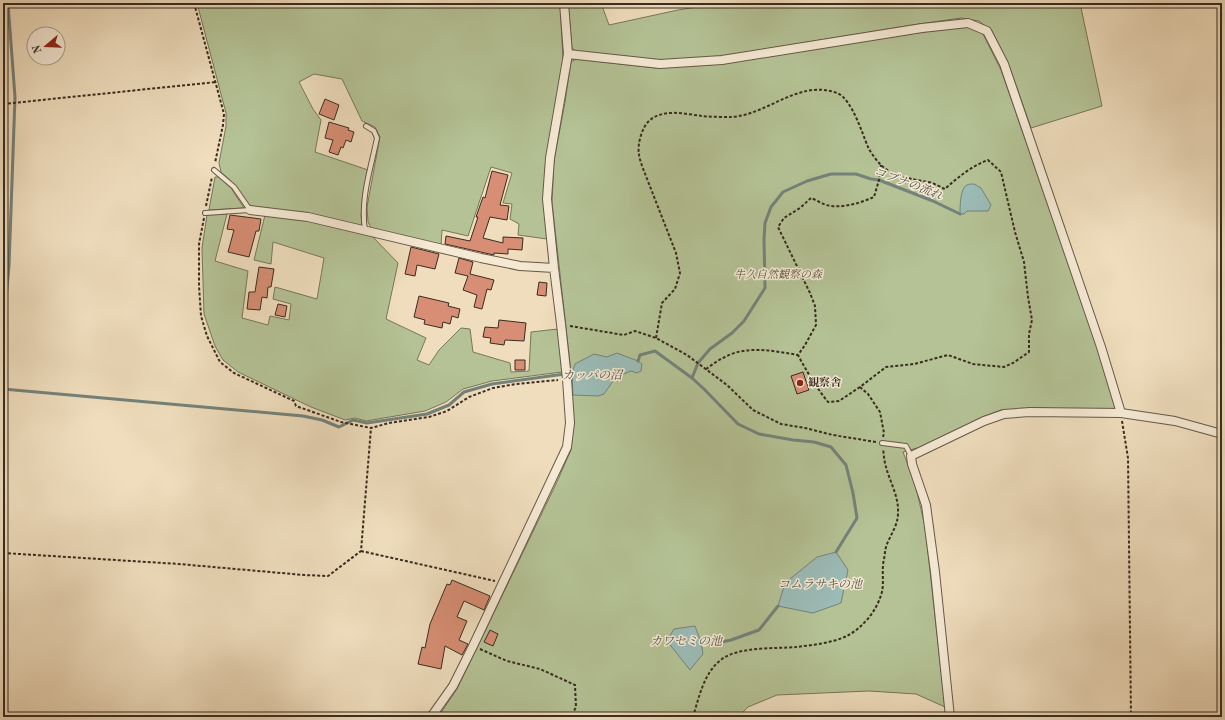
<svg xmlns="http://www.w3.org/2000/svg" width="1225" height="720" font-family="'Old Standard TT','Noto Serif JP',serif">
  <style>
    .green { fill: #b4c295; stroke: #76775a }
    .water { fill: #9bbbb6; stroke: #74827a }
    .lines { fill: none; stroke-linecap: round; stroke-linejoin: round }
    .stream { stroke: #74827a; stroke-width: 3 }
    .building { fill: #d88e74; stroke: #392c20 }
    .service-casing { stroke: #665847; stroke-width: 6 }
    .minor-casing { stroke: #665847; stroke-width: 10 }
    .path { stroke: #392c20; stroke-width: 2; stroke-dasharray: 3 2; stroke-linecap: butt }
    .service { stroke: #f5e9d4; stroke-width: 4 }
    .minor { stroke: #f5e9d4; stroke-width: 8 }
    .poi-dot { fill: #8f2418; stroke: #f5e9d4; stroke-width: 1.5 }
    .labels { text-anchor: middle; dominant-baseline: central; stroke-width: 3; stroke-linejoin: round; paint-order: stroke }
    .park-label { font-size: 11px; font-style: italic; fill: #58523d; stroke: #f5e9d4 }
    .poi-label { font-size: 11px; font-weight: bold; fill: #392c20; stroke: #f5e9d4; text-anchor: start }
    .water-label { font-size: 12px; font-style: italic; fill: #525046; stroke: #f5e9d4 }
  </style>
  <rect width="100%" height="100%" fill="#efddbd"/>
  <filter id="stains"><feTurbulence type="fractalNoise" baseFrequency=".005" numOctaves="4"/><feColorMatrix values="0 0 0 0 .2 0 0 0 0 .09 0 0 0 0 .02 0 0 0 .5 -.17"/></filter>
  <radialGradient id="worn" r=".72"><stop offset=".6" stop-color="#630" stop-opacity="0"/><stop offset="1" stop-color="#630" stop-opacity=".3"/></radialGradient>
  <path class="green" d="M 197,3 L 560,3 L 563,59 L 547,162 L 547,239 L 518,235 L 519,224 L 510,219 L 512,204 L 503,203 L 512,173 L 491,167 L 468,236 L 442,230 L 441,246 L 372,230 L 368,222 L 367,207 L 380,137 L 375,127 L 362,121 L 342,79 L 314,74 L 299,82 L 313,109 L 321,120 L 315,152 L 368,170 L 361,215 L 362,225 L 359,227 L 256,208 L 249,205 L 233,183 L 221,172 L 219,163 L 226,126 L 226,113 Z
    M 568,3 L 601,3 L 609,25 L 678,10 L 721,3 L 1080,3 L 1102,106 L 1031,128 L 1010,68 L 992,31 L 979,21 L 961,18 L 919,24 L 716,57 L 660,60 L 578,53 L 572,48 Z
    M 964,26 L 982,32 L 1001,70 L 1097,345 L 1116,408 L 1107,410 L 1038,408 L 1001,410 L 985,416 L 924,446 L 903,452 L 915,484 L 925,526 L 945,707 L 916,694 L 869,691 L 777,695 L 748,707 L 738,717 L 438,717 L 457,689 L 556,484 L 571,450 L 573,429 L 570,363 L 552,202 L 554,161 L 565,102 L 571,62 L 576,59 L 656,68 L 721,64 L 837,45 Z
    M 215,177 L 219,177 L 231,188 L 244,208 L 209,210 Z
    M 227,214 L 215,261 L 248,271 L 242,318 L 268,325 L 270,316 L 289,320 L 291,304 L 273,299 L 275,287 L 317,299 L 324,258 L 273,242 L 271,264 L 254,260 L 265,215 L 306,220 L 371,235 L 398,263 L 386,319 L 426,338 L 417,360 L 429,365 L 439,350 L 461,328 L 470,329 L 473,352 L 510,363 L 511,372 L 529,371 L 531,332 L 558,329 L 562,372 L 492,381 L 463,389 L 446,402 L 425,411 L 366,421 L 355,418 L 345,420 L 311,407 L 238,372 L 223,360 L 215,346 L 204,314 L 202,248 L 207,215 Z"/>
  <path class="water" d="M 974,184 L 981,188 L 991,205 L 988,211 L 967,211 L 964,214 L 960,214 C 960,207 960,188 967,185 C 969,184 972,184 974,184 Z
    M 617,353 L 638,361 L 642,364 L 641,371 L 637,373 L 631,371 L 615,378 L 604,394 L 598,396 L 573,395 L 572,373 L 575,364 L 594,354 L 607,357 Z
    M 836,552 L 848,570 L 841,603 L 813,613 L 778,606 L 785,583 L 817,557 Z
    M 695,626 L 701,642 L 703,654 L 690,670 L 667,641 L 674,629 Z"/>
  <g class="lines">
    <path class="stream" d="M 3,331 L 9,266 L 15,97 L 8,3
      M 638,361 L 640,355 L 655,351 L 692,378 L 704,389 L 738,424 L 759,434 L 793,440 L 814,442 L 831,447 L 846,465 L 853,493 L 857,518 L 836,552
      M 692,378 L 698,363 L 710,349 L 732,333 L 744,321 L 765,288 L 764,239 L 765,223 L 771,207 L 783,192 L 807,181 L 831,174 L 856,174 L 871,179 L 879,180 L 933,201 L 960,214
      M 3,389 L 303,416 L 322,420 L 339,427 L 353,420 L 367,423 L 427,414 L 449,405 L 464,392 L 492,384 L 572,373
      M 701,642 L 712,644 L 731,640 L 759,630 L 778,606"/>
  </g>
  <path class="building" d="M 325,99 L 339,105 L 334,120 L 319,114 Z
    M 329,122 L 349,128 L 348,130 L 354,132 L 351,142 L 346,140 L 343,148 L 341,147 L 338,155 L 329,152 L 333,140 L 325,138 Z
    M 492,171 L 508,175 L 500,205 L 509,206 L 507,220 L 490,217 L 483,238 L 503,243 L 503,237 L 523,238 L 522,250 L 508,249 L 508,254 L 494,253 L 494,255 L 445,244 L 446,236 L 470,241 L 478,217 L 476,217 L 483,197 L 485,198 Z
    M 230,215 L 261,219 L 259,231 L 256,231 L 249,257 L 228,252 L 234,230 L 227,229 Z
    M 411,247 L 439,254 L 435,269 L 417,265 L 415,276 L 405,274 Z
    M 459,258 L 473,262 L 470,274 L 494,280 L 491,290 L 487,289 L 482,309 L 474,307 L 477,295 L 463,290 L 468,276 L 455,273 Z
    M 259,267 L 274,269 L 271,287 L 268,287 L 267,298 L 262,297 L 260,310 L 247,309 L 249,292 L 255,292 Z
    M 539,282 L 547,283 L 546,296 L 537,295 Z
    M 419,296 L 449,303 L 448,306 L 460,309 L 458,318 L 452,316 L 450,324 L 443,322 L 442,328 L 424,324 L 425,320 L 414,317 Z
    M 278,304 L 287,306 L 285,317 L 275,315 Z
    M 499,320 L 526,323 L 524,341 L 505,340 L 504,345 L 490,343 L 491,338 L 483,337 L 485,327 L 498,328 Z
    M 515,360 L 525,360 L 525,370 L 515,370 Z
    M 803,372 L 809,390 L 797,394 L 791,376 Z
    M 452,580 L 490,596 L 484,610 L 464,601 L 457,617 L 467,621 L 459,640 L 468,644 L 462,655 L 445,646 L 441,669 L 418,664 L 422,647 L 425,648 L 430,624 L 447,584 L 450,585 Z
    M 490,630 L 498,634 L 493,646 L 484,642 Z"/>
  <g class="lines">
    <defs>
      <path id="service" d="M 214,170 L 234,187 L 250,210
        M 205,213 L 250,210
        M 365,230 C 360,199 371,168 377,138 L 374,131 L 366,126
        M 882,443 L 906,446 L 911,456"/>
      <path id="minor" d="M 568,54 L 660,64 L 722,60 L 922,28 L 968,23 L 987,31 L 1004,64 L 1101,347 L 1121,413
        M 250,210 L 308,217 L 481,258 L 520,266 L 554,268
        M 431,717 L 453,686 L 473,646 L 567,447 L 570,423 L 567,379 L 561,324 L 554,268 L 547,199 L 550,158 L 568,54 L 564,3
        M 950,717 L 935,572 L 926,505 L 912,464 L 911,456 L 984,421 L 1004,414 L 1030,412 L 1121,413 L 1175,421 L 1222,434"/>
    </defs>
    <use href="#service" class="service-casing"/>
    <use href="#minor" class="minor-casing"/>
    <path class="path" d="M 194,3 L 224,114 L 223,125 L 215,163
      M 3,104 L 216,82
      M 206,206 L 212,177
      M 204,218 L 199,244 L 199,286 L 201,316 L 207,336 L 220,362 L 234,373 L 294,401 L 296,406 L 341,422 L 371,428 L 389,423 L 429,417 L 447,411 L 469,397 L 493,388 L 516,384 L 558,380
      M 570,326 L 624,335 L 635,331 L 656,338 L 687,355 L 727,385 L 753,410 L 781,424 L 805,428 L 833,435 L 876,442
      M 656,338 L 662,303 L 675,289 L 680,273 L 676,253 L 642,166 C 641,162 639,158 639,154 C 637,145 642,127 649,121 C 663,108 685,114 702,116 C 712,117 723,117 732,117 C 769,114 799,79 837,93 C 852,99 862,133 868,147 C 871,153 876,160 881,165 C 893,177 912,179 928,182 C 934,183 940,187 945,189 C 958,177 972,166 988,160 L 1001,172 L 1015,232 L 1024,262 L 1028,297 L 1032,320 L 1029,334 L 1029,352 L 1013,363 L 1004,367 L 973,364 L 948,355 L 914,364 L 886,367 L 860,387 L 868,394 L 880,412 L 884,433 L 883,437
      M 706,369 C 712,365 718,360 725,357 C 747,345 774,351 798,355
      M 860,387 L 839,401 L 828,402 C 816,387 807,372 798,355 L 805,345 L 816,325 L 815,306 L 810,293 L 778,227 L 784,218 L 800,208 L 811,198 C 816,200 821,203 826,205 C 842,209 860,203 874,197 L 879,180 L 881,165
      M 1122,421 L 1128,458 L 1131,717
      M 361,551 L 495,581
      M 3,553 L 179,564 L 304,575 L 328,576 L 361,551 L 371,428
      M 480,649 L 507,661 L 540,669 L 575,685 L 576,707 L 571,717
      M 693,717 C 699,697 704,672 722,659 C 740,646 776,649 796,647 C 813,645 832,643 847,636 C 862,628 876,612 881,595 C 885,585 881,571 884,559 C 885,554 885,549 887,544 C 891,534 898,525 898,513 C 899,497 890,482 886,467 C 884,461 884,455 883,449"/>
    <use href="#service" class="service"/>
    <use href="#minor" class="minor"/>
  </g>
  <circle class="poi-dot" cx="800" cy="383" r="4"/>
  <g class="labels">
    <g class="park-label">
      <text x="778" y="275">牛久自然観察の森</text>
    </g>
    <g class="poi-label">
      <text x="808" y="383">観察舎</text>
    </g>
    <g class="water-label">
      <text transform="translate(908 184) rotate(21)">コブナの流れ</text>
      <text x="592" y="376">カッパの沼</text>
      <text x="820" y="585">コムラサキの池</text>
      <text x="686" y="642">カワセミの池</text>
    </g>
  </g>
  <rect width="1225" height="720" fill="none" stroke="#efddbd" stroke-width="16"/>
  <rect x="4" y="4" width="1217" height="712" fill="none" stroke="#392c20" stroke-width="2"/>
  <rect x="8" y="8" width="1209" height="704" fill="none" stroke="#392c20"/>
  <g transform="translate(46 46) rotate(251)"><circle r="19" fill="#f5e9d4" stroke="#aa9d8c"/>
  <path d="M0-3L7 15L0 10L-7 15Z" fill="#8f2418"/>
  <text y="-6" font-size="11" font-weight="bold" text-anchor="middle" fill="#392c20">N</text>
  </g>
  <rect width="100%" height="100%" filter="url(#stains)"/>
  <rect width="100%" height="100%" fill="url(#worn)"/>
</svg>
